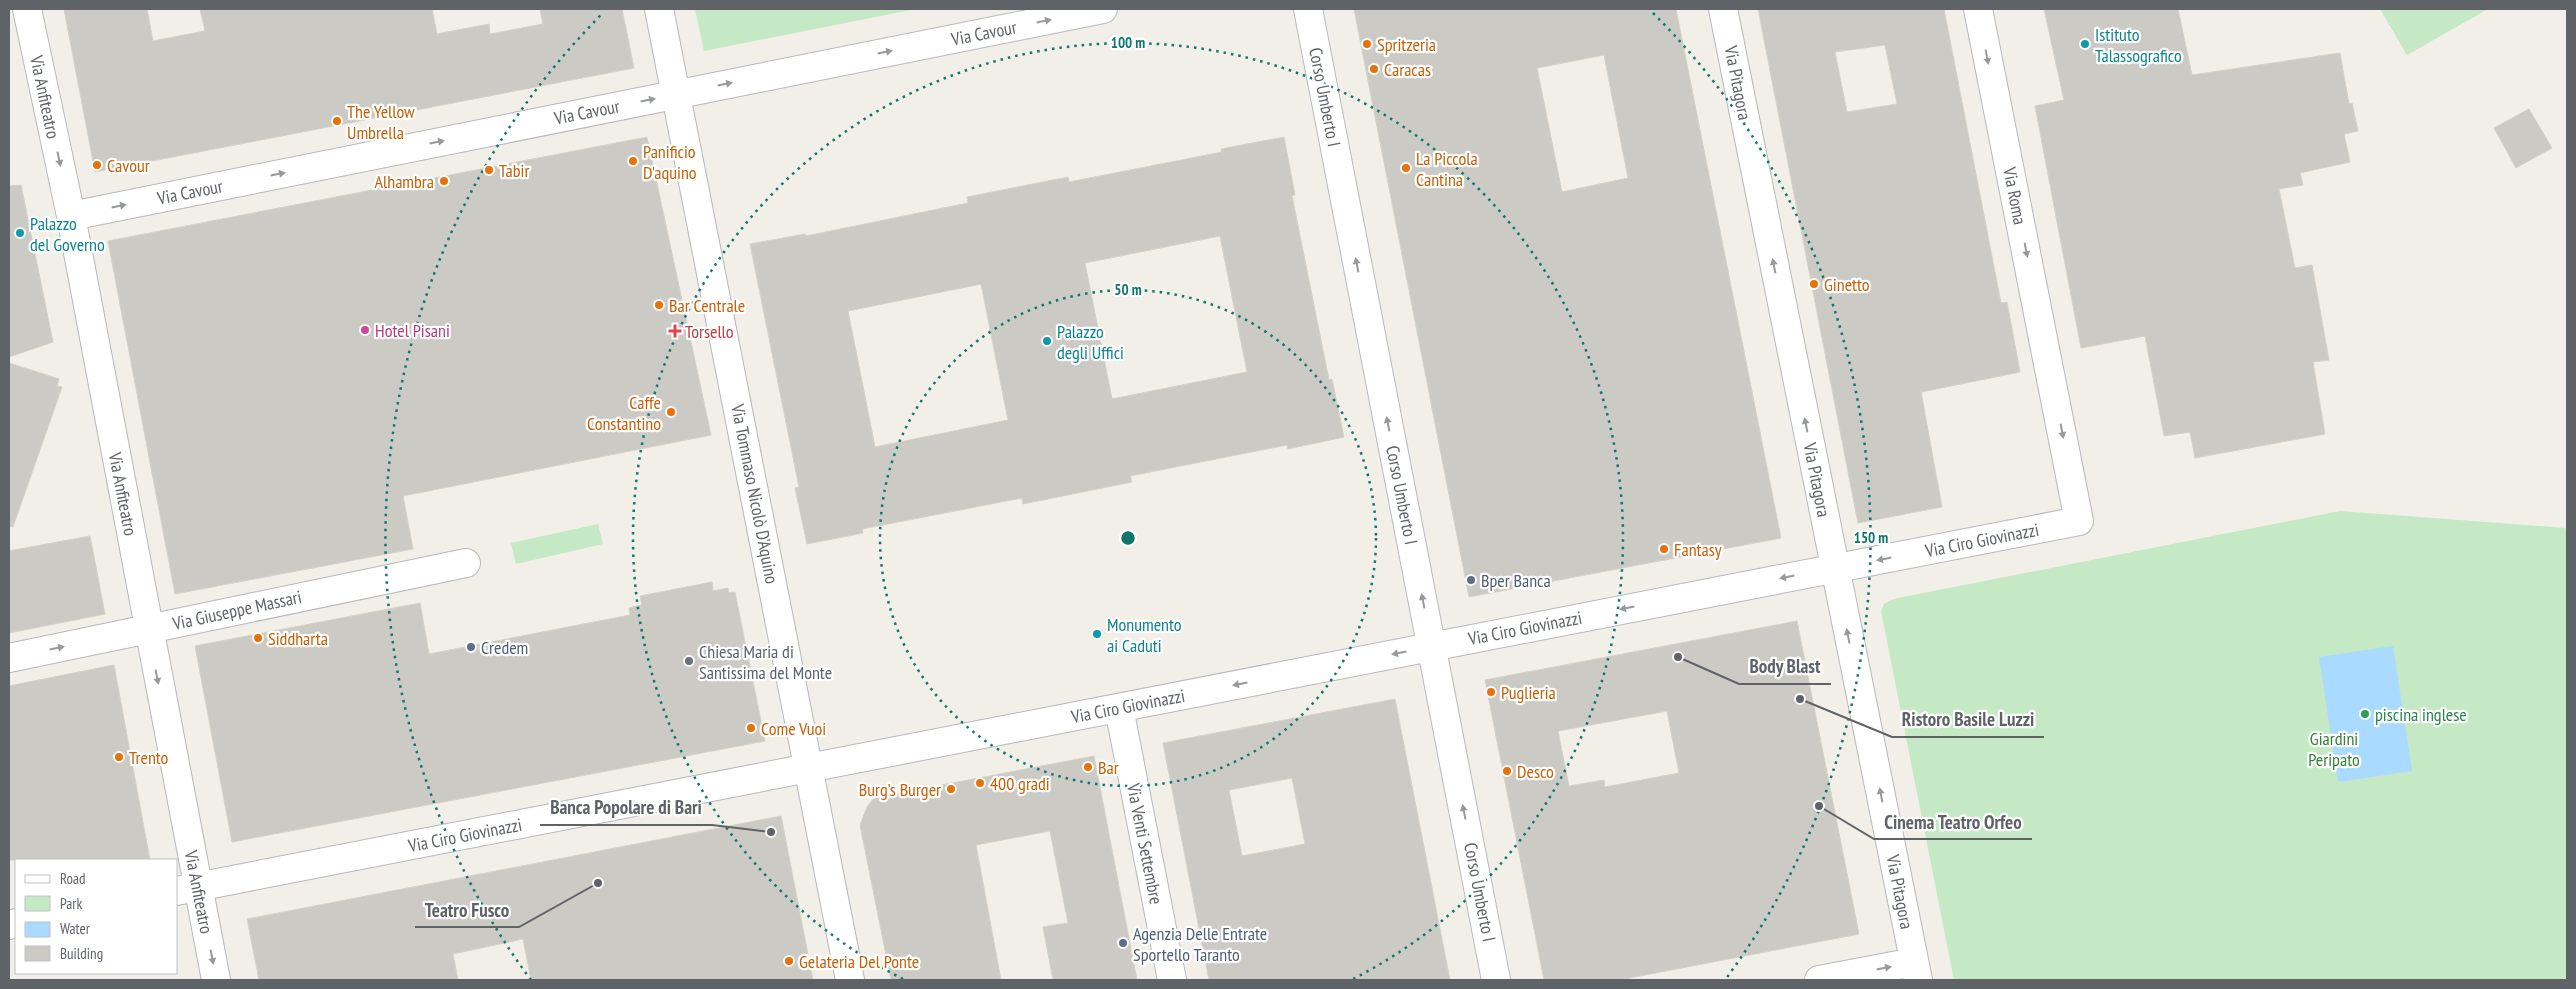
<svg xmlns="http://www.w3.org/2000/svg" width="2576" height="989" font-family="'PT Sans Narrow',sans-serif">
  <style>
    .green { fill: #c5e8c5 }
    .water { fill: #aadaff }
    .building { fill: #cccac5; stroke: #d6d1c6; fill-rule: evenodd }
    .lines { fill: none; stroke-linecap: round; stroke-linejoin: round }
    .street-casing { stroke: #b5b8bc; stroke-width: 30 }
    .secondary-casing { stroke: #b6babf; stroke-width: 30 }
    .street { stroke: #fff; stroke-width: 28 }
    .secondary { stroke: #fff; stroke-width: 28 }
    .oneway { fill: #979a9d }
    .ring { fill: none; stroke: #0f766e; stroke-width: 2.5; stroke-dasharray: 2.5 5 }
    .food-dot { fill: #e8710a; stroke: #fff; stroke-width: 2 }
    .culture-dot { fill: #0f9aa8; stroke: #fff; stroke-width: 2 }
    .hotel-dot { fill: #d1479c; stroke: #fff; stroke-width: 2 }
    .health-dot { fill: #e0444e; stroke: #fff; stroke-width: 2 }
    .service-dot { fill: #5c6f8a; stroke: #fff; stroke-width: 2 }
    .worship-dot { fill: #6b7280; stroke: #fff; stroke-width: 2 }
    .leisure-dot { fill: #2e9e5b; stroke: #fff; stroke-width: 2 }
    .labels { text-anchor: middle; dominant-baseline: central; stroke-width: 4.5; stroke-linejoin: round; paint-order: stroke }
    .street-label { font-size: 18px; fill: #5f6368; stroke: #fff }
    .culture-label { font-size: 18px; fill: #0d838f; stroke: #fff; text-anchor: start }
    .food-label { font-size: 18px; fill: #c56008; stroke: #fff; text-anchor: start }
    .hotel-label { font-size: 18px; fill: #b23c85; stroke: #fff; text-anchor: start }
    .health-label { font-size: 18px; fill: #be3a42; stroke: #fff; text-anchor: start }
    .service-label { font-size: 18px; fill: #4e5e75; stroke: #fff; text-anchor: start }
    .worship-label { font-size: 18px; fill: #5b616d; stroke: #fff; text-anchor: start }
    .leisure-label { font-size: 18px; fill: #27864d; stroke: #fff; text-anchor: start }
    .park-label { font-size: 18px; fill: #348238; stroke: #fff }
    .centre { fill: #0f766e; stroke: #fff; stroke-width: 2.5 }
    .ring-label { font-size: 15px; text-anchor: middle; font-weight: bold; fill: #0f766e; stroke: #fff; stroke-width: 4.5; stroke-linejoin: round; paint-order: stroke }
    .leader { fill: none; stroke: #5f6368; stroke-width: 2 }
    .callout-dot { fill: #5f6368; stroke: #fff; stroke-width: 2 }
    .callout-label { font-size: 19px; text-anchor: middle; font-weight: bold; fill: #5f6368; stroke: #fff; stroke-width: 4.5; stroke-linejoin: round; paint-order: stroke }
  </style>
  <rect width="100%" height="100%" fill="#f1efe8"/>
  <path class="green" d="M 695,9 L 916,9 L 704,51 Z
    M 2380,9 L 2488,9 L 2407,55 Z
    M 2340,511 L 2565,528 L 2567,532 L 2567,980 L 1954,980 L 1881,611 L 1884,604 L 1893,599 Z
    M 598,524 L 603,544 L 516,564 L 511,543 Z"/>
  <path class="water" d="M 2393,646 L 2412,771 L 2338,782 L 2319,657 Z"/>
  <path class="building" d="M 64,9 L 147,9 L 153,41 L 205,31 L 200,9 L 432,9 L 437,34 L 489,24 L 490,34 L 543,24 L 540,9 L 622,9 L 634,68 L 95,172 Z
    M 1354,9 L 1676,9 L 1781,538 L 1469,597 ZM 1604,55 L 1628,178 L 1562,192 L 1537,68 Z
    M 1758,9 L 1944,9 L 2001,303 L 2007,302 L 2020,372 L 1921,392 L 1942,507 L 1858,523 ZM 1885,45 L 1897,104 L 1847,112 L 1835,52 Z
    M 2044,9 L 2178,9 L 2192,75 L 2340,53 L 2349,104 L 2352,103 L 2358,131 L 2344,134 L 2350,162 L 2300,173 L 2303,185 L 2279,189 L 2295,268 L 2312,265 L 2329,360 L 2313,362 L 2325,434 L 2195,458 L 2190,432 L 2164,436 L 2145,336 L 2081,348 L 2035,106 L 2064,100 Z
    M 2529,109 L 2552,148 L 2516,168 L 2494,128 Z
    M 647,137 L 711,435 L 403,496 L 413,549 L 175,594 L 108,241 Z
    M 1284,137 L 1295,195 L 1292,196 L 1329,380 L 1332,379 L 1344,437 L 1288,449 L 1287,445 L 1130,476 L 1132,482 L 1023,504 L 1022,498 L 862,529 L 863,533 L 807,544 L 795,488 L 799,487 L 750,244 L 805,234 L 806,236 L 968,203 L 967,197 L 1068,177 L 1069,182 L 1222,152 L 1221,149 ZM 1220,236 L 1247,372 L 1112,399 L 1085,263 ZM 981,284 L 1008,420 L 875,447 L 848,311 Z
    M 21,185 L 53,342 L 9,357 L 9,186 Z
    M 9,363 L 59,379 L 57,386 L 62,387 L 13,527 L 9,526 Z
    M 90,536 L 105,614 L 9,633 L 9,551 Z
    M 712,582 L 713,591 L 728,588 L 729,593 L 735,592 L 765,741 L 232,842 L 195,646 L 420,603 L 429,654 L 630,615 L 629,608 L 642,605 L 640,596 Z
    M 1797,621 L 1859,934 L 1619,980 L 1544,980 L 1485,680 ZM 1667,711 L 1679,773 L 1605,787 L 1604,780 L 1569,786 L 1558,731 Z
    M 114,665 L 150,860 L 9,860 L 9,686 Z
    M 1395,699 L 1450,980 L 1209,980 L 1163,743 ZM 1292,778 L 1305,844 L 1242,856 L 1229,790 Z
    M 1094,756 L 1137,980 L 1053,980 L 1043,927 L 1068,923 L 1050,831 L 976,845 L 1001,980 L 891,980 L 860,825 L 867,807 L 874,798 Z
    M 781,816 L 813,980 L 531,980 L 523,939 L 453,954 L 458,980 L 259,980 L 247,919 Z"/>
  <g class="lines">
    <defs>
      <path id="street" d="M 27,9 L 71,216 L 216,980
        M 659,9 L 850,980
        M 1723,9 L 1918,980
        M 71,216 L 1103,9
        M 9,658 L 466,563
        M 1119,708 L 1172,980
        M 176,891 L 2079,521 L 1978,9
        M 9,925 L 16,923
        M 1819,980 L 1914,962"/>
      <path id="secondary" d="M 1308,9 L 1496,980"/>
    </defs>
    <use href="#street" class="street-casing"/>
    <use href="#secondary" class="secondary-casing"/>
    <use href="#street" class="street"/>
    <use href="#secondary" class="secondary"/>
  </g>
  <defs><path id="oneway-solid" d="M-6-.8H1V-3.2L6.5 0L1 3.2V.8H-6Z" transform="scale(1.25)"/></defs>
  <g class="oneway">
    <use href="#oneway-solid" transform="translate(1044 21) rotate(-11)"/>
    <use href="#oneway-solid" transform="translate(885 52) rotate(-11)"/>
    <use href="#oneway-solid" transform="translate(1987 57) rotate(79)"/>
    <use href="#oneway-solid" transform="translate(725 84) rotate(-11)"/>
    <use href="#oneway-solid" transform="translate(648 100) rotate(-11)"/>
    <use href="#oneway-solid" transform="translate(437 142) rotate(-11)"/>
    <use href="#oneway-solid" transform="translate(59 159) rotate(78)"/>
    <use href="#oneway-solid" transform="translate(278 174) rotate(-11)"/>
    <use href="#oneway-solid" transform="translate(119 206) rotate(-11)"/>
    <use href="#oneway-solid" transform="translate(2026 250) rotate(79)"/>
    <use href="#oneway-solid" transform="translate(1357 265) rotate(-101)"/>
    <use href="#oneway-solid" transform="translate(1774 266) rotate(-101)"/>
    <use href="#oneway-solid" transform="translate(1388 424) rotate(-101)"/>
    <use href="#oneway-solid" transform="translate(1806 425) rotate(-101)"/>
    <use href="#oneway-solid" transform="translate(2062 431) rotate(79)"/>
    <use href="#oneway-solid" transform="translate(1884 559) rotate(169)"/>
    <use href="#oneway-solid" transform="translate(1787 577) rotate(169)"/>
    <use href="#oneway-solid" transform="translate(1423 601) rotate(-101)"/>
    <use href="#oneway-solid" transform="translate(1627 608) rotate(169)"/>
    <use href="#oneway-solid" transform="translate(1848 636) rotate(-101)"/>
    <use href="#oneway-solid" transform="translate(57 648) rotate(-12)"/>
    <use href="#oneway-solid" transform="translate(1399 653) rotate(169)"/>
    <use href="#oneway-solid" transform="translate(157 677) rotate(79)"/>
    <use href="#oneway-solid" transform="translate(1240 684) rotate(169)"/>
    <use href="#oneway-solid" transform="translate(1881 795) rotate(-101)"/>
    <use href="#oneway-solid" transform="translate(1464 812) rotate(-101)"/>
    <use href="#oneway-solid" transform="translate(212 957) rotate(79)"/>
    <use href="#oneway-solid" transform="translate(1884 968) rotate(-11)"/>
  </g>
  <g class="ring">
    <circle cx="1128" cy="538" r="248"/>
    <path d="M903 979A495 495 0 1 1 1353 979"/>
    <path d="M531 980A743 743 0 0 1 603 13M1653 13A743 743 0 0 1 1725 980"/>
  </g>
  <g class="food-dot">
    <circle cx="1367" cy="44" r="5"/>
    <circle cx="1374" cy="69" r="5"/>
    <circle cx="337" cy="121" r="5"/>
    <circle cx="633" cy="161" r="5"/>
    <circle cx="97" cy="165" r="5"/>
    <circle cx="1406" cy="168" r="5"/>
    <circle cx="489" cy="170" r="5"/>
    <circle cx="444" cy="181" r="5"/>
    <circle cx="1814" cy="284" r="5"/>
    <circle cx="659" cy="305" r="5"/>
    <circle cx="671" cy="412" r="5"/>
    <circle cx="1664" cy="549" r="5"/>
    <circle cx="258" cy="638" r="5"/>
    <circle cx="1491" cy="692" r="5"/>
    <circle cx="751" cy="728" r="5"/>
    <circle cx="119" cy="757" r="5"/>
    <circle cx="1088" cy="767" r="5"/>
    <circle cx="1507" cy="771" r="5"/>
    <circle cx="980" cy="783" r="5"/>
    <circle cx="951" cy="789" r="5"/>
    <circle cx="789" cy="961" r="5"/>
  </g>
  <g class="culture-dot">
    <circle cx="2085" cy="44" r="5"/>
    <circle cx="20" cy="233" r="5"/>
    <circle cx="1047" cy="341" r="5"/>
    <circle cx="1097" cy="634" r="5"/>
  </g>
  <circle class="hotel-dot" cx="365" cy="330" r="5"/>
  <path class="health-dot" d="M672.5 323.5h5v5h5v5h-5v5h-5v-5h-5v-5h5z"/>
  <g class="service-dot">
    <circle cx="1471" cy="580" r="5"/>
    <circle cx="471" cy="647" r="5"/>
    <circle cx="1123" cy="943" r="5"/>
  </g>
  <circle class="worship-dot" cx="689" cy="661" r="5"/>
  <circle class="leisure-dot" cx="2365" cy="714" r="5"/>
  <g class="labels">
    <g class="street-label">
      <text transform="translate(984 33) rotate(-11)">Via Cavour</text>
      <text transform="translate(1738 83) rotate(79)">Via Pitagora</text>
      <text transform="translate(45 97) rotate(78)">Via Anfiteatro</text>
      <text transform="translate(1325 97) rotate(79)">Corso Umberto I</text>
      <text transform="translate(587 112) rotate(-11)">Via Cavour</text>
      <text transform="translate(190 192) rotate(-11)">Via Cavour</text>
      <text transform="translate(2015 196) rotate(79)">Via Roma</text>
      <text transform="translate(1817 480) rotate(79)">Via Pitagora</text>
      <text transform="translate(123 494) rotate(79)">Via Anfiteatro</text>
      <text transform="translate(755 494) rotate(79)">Via Tommaso Nicolò D'Aquino</text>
      <text transform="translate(1402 495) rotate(79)">Corso Umberto I</text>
      <text transform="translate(1982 540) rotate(-11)">Via Ciro Giovinazzi</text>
      <text transform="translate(237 610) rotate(-12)">Via Giuseppe Massari</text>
      <text transform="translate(1525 628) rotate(-11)">Via Ciro Giovinazzi</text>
      <text transform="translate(1128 706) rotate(-11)">Via Ciro Giovinazzi</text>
      <text transform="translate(465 835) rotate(-11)">Via Ciro Giovinazzi</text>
      <text transform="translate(1145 844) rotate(79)">Via Venti Settembre</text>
      <text transform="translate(199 892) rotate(79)">Via Anfiteatro</text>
      <text transform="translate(1480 892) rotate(79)">Corso Umberto I</text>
      <text transform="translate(1900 892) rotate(79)">Via Pitagora</text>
    </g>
    <g class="culture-label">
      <text x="2095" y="34">Istituto<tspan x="2095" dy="21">Talassografico</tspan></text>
      <text x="30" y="223">Palazzo<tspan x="30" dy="21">del Governo</tspan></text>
      <text x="1057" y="331">Palazzo<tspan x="1057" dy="21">degli Uffici</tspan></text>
      <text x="1107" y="624">Monumento<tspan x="1107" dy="21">ai Caduti</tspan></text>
    </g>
    <g class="food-label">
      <text x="1377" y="44">Spritzeria</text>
      <text x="1384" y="69">Caracas</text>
      <text x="347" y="111">The Yellow<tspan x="347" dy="21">Umbrella</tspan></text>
      <text x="643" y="151">Panificio<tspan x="643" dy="21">D'aquino</tspan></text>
      <text x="1416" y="158">La Piccola<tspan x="1416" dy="21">Cantina</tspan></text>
      <text x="107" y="165">Cavour</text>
      <text x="499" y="170">Tabir</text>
      <text x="434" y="181" text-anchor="end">Alhambra</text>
      <text x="1824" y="284">Ginetto</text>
      <text x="669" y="305">Bar Centrale</text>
      <text x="661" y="402" text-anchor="end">Caffe<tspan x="661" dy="21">Constantino</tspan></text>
      <text x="1674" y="549">Fantasy</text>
      <text x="268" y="638">Siddharta</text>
      <text x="1501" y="692">Puglieria</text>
      <text x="761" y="728">Come Vuoi</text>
      <text x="129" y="757">Trento</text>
      <text x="1098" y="767">Bar</text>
      <text x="1517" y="771">Desco</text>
      <text x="990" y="783">400 gradi</text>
      <text x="941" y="789" text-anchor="end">Burg’s Burger</text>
      <text x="799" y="961">Gelateria Del Ponte</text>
    </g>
    <g class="hotel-label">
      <text x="375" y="330">Hotel Pisani</text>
    </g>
    <g class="health-label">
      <text x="685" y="331">Torsello</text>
    </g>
    <g class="service-label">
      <text x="1481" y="580">Bper Banca</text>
      <text x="481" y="647">Credem</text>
      <text x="1133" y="933">Agenzia Delle Entrate<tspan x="1133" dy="21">Sportello Taranto</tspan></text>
    </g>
    <g class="worship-label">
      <text x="699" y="651">Chiesa Maria di<tspan x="699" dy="21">Santissima del Monte</tspan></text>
    </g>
    <g class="leisure-label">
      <text x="2375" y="714">piscina inglese</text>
    </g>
    <g class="park-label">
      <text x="2334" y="738">Giardini<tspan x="2334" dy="21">Peripato</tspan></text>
    </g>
  </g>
  <circle cx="1128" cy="538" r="8" class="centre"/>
  <g class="ring-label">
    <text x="1128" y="48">100 m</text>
    <text x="1128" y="295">50 m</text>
    <text x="1871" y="543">150 m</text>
  </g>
  <path class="leader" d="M1678 657L1739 684H1831M1800 699L1892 737H2044M771 832L712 825H540M1819 806L1874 839H2032M598 883L519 927H415"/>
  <g class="callout-dot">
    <circle cx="1678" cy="657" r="5"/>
    <circle cx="1800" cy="699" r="5"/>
    <circle cx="771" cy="832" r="5"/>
    <circle cx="1819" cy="806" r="5"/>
    <circle cx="598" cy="883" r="5"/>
  </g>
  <g class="callout-label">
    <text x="1785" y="673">Body Blast</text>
    <text x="1968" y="726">Ristoro Basile Luzzi</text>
    <text x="626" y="814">Banca Popolare di Bari</text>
    <text x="1953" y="829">Cinema Teatro Orfeo</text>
    <text x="467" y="917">Teatro Fusco</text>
  </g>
  <rect width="2576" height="989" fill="none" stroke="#5f6368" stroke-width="20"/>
  <rect x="15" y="859" width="162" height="115" fill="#ffffff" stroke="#bfc1c3"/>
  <rect x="25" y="875" width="25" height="8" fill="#ffffff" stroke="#bfc1c3"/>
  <text x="60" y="884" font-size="15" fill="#5f6368">Road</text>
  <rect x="25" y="896" width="25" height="15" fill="#c5e8c5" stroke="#bfc1c3"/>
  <text x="60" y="909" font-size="15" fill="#5f6368">Park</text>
  <rect x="25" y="922" width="25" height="15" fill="#aadaff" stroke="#bfc1c3"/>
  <text x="60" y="934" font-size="15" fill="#5f6368">Water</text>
  <rect x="25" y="946" width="25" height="15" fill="#cccac5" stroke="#bfc1c3"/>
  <text x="60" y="959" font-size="15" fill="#5f6368">Building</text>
</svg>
